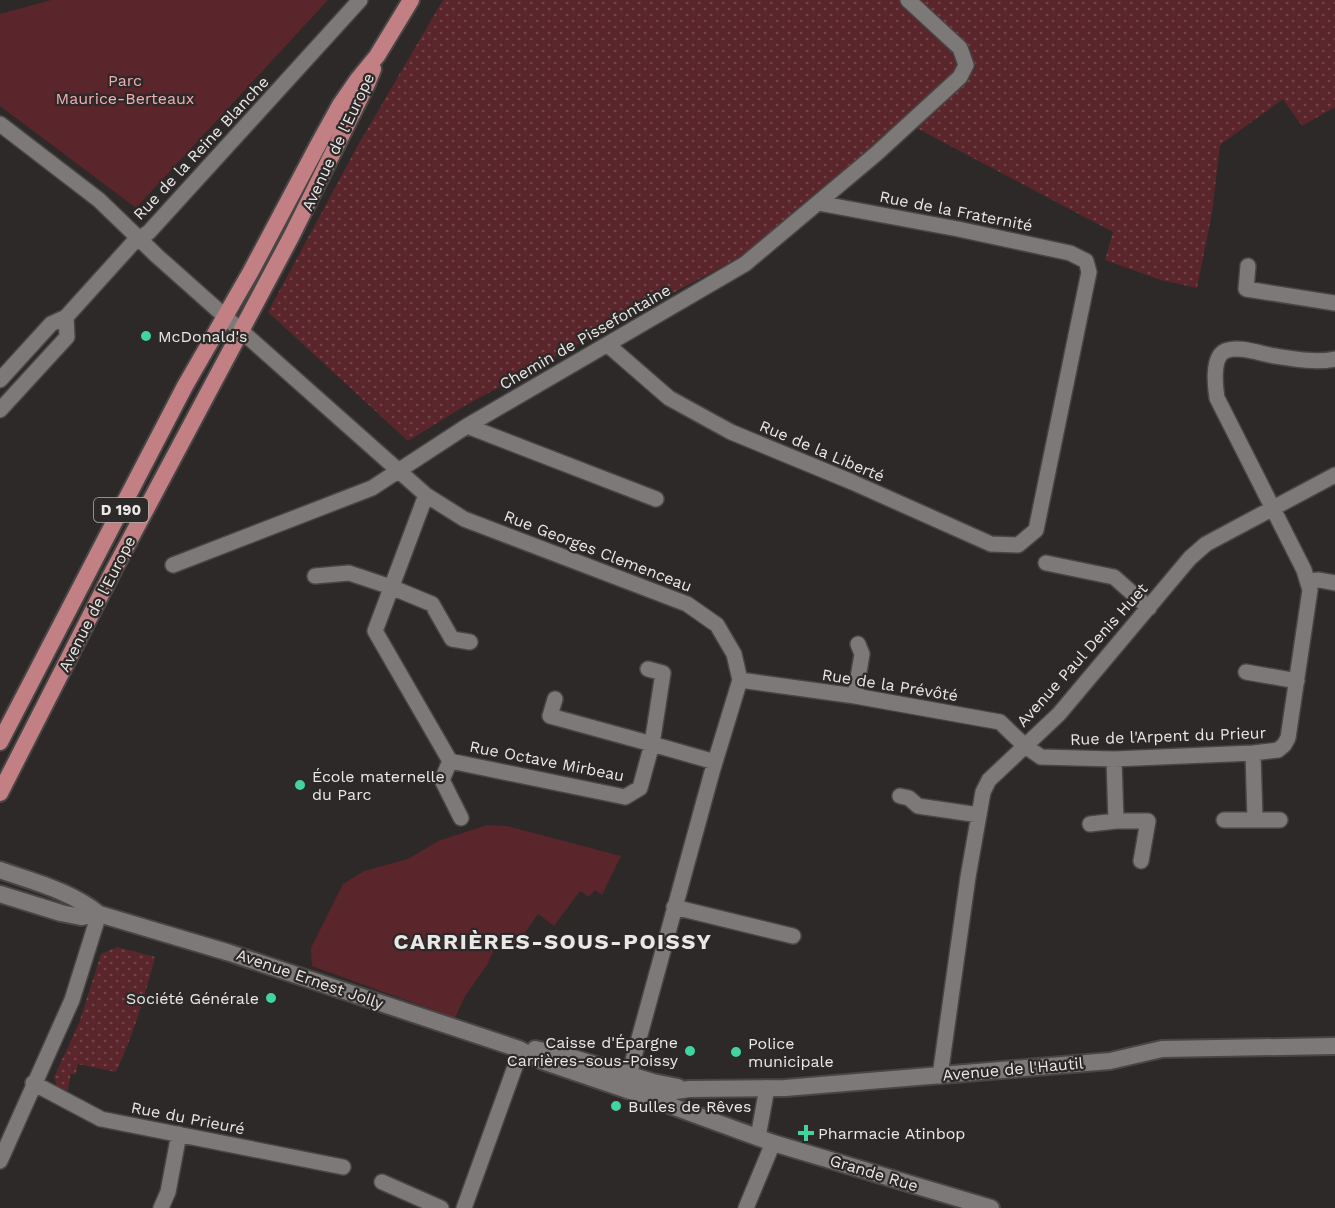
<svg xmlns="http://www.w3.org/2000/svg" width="1335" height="1208" font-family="'Work Sans',sans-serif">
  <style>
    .grass { fill: url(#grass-dots) }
    .green { fill: #5a252b }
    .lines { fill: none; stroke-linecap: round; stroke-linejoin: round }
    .minor-casing { stroke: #484545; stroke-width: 18 }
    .tertiary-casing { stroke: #484545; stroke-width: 20 }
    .primary-casing { stroke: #484545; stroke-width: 20 }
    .minor { stroke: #7d7979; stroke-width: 15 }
    .tertiary { stroke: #7d7979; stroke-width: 16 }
    .primary { stroke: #c27f84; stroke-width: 16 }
    .poi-dot { fill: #41d4a1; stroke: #2d2929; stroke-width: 2 }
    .labels { text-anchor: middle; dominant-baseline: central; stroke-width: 4.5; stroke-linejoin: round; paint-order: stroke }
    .shield { fill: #2d2929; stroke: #b1aeae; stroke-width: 1.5 }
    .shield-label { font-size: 15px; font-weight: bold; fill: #e9e7e7 }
    .park-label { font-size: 16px; fill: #f3aeb1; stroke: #2d2929 }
    .street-label { font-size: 16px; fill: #e9e7e7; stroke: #2d2929 }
    .poi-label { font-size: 16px; fill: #e9e7e7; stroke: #2d2929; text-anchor: start }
    .district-label { font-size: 22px; font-weight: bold; letter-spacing: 1.5px; fill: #e9e7e7; stroke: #2d2929 }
  </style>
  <defs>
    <pattern id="grass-dots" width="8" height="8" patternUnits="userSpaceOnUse" patternTransform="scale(1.5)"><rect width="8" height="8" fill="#5a252b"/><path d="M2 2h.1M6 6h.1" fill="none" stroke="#72454a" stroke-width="1.8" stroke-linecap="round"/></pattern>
  </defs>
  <rect width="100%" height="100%" fill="#2d2929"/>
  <path class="grass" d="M 443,0 L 1335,0 L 1335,107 L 1302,126 L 1283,99 L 1220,145 L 1212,213 L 1197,288 L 1161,280 L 1105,260 L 1113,232 L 909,124 L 808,206 L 738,258 L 466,405 L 408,441 L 268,312 L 358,145 Z
    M 117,947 L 155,957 C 145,996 133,1036 116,1072 L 78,1064 L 76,1074 L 71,1074 L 67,1094 L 58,1091 L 54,1077 L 79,1023 L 101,954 Z"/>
  <path class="green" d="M 51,0 L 328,0 L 136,208 L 0,106 L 0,14 Z
    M 487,825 L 507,826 L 621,856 L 602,895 L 595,890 L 589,897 L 580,891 L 554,926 L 538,914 L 515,947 L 500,938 L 487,965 L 465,996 L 455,1018 L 312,966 L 311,948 L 343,884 L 364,871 L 408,859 L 438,841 Z"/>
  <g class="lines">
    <defs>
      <path id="minor" d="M 0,124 L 99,200 L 157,256 L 426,495 L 464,519 L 687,604 L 717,625 L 734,654 L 740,680 L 712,772 L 629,1075
        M 1248,266 L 1246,289 L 1335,303
        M 608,345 L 669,398 L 731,432 L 852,482 L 991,544 L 1018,545 L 1036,530 L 1089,272 L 1086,261 L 1070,253 L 958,229 L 818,203
        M 0,380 L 51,324 L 66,317 L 132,244 L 149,232 L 360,0
        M 0,410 L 67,337 L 66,317
        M 467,426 L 656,499
        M 426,495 L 375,631 L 450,761 L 625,797 L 640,788 L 652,744 L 715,762
        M 1046,563 L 1114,577 L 1149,608
        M 173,565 L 372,488 L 467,426 L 745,264 L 876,154 L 960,77 L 966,65 L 960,48 L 908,0
        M 315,576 L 349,573 L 391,587 L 432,604 L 452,639 L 470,642
        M 1308,581 L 1319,580 L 1335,583
        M 1246,672 L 1297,681
        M 740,680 L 855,696 L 1000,722 L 1025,746 L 1041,757 L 1114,759 L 1253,753 L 1278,750 L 1284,745 L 1288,738 L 1310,590 L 1304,570 L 1217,398 C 1215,386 1212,357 1225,351 C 1239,345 1261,354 1275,356 C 1294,359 1316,363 1335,359
        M 855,696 L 862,654 L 858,644
        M 555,699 L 550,716 L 652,744 L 663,673 L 648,669
        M 1253,753 L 1255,819
        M 1114,759 L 1116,821
        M 450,761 L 442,780 L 461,818
        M 900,796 L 909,798 L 918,806 L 979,815
        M 1224,820 L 1280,820
        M 1090,824 L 1116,821 L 1148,821 L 1141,861
        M 674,907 L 793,936
        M 940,1076 L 968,877 L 983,792 L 989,780 L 1059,714 L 1190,558 L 1206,544 L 1335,475
        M 33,1083 L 101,1119 L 343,1167
        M 758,1137 L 767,1088
        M 0,1161 L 72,1000 L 99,914
        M 382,1182 L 441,1208
        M 161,1208 L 168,1192 L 179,1134
        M 464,1208 L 516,1064 L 519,1049
        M 746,1208 L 773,1143"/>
      <path id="tertiary" d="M 0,870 C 34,882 71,891 99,914 L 230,953 L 519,1049 L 542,1061 L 633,1092 L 773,1143 L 991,1208
        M 0,894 L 61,913 L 81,917 L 99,914
        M 535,1049 L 570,1057 L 653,1082 L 678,1087
        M 648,1095 L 689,1089 L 785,1088 L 1110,1061 L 1162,1049 L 1335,1046"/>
      <path id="primary" d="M 0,742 L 185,386 L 250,273 L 318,145 L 340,105 L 358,79 L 377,56 L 411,0
        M 0,793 L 111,575 L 291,237 L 367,84 L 373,69"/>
    </defs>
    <use href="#minor" class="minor-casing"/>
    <use href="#tertiary" class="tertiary-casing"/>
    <use href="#primary" class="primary-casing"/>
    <use href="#minor" class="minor"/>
    <use href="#tertiary" class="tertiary"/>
    <use href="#primary" class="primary"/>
  </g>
  <g class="poi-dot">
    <circle cx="146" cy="336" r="6"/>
    <circle cx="300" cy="785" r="6"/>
    <circle cx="271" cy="998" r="6"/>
    <circle cx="690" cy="1051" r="6"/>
    <circle cx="736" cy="1052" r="6"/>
    <circle cx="616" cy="1106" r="6"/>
    <path d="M803 1124h6v6h6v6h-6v6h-6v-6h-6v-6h6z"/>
  </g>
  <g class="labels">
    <rect class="shield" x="94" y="498" width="54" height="24" rx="4.5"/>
    <g class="shield-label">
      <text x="121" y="510">D 190</text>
    </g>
    <g class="park-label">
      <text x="125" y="80">Parc<tspan x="125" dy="18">Maurice-Berteaux</tspan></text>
    </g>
    <g class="street-label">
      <text transform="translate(338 142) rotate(-65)">Avenue de l'Europe</text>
      <text transform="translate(201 148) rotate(-47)">Rue de la Reine Blanche</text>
      <text transform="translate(956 211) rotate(11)">Rue de la Fraternité</text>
      <text transform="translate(585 337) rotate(-30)">Chemin de Pissefontaine</text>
      <text transform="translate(822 451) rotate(23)">Rue de la Liberté</text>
      <text transform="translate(598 551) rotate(21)">Rue Georges Clemenceau</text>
      <text transform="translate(97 604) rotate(-63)">Avenue de l'Europe</text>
      <text transform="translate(1082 655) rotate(-48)">Avenue Paul Denis Huet</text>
      <text transform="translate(890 685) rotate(9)">Rue de la Prévôté</text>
      <text transform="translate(1168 736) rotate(-2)">Rue de l'Arpent du Prieur</text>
      <text transform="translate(547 761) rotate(11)">Rue Octave Mirbeau</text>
      <text transform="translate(310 979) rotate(19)">Avenue Ernest Jolly</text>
      <text transform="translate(1013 1069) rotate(-5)">Avenue de l'Hautil</text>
      <text transform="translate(188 1118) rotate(11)">Rue du Prieuré</text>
      <text transform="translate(874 1173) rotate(17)">Grande Rue</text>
    </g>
    <g class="poi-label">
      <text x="158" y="336">McDonald's</text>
      <text x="312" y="776">École maternelle<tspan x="312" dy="18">du Parc</tspan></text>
      <text x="259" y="998" text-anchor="end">Société Générale</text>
      <text x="678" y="1042" text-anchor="end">Caisse d'Épargne<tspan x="678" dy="18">Carrières-sous-Poissy</tspan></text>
      <text x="748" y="1043">Police<tspan x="748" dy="18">municipale</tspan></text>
      <text x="628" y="1106">Bulles de Rêves</text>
      <text x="818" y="1133">Pharmacie Atinbop</text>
    </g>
    <g class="district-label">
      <text x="553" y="941">CARRIÈRES-SOUS-POISSY</text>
    </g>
  </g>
</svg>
